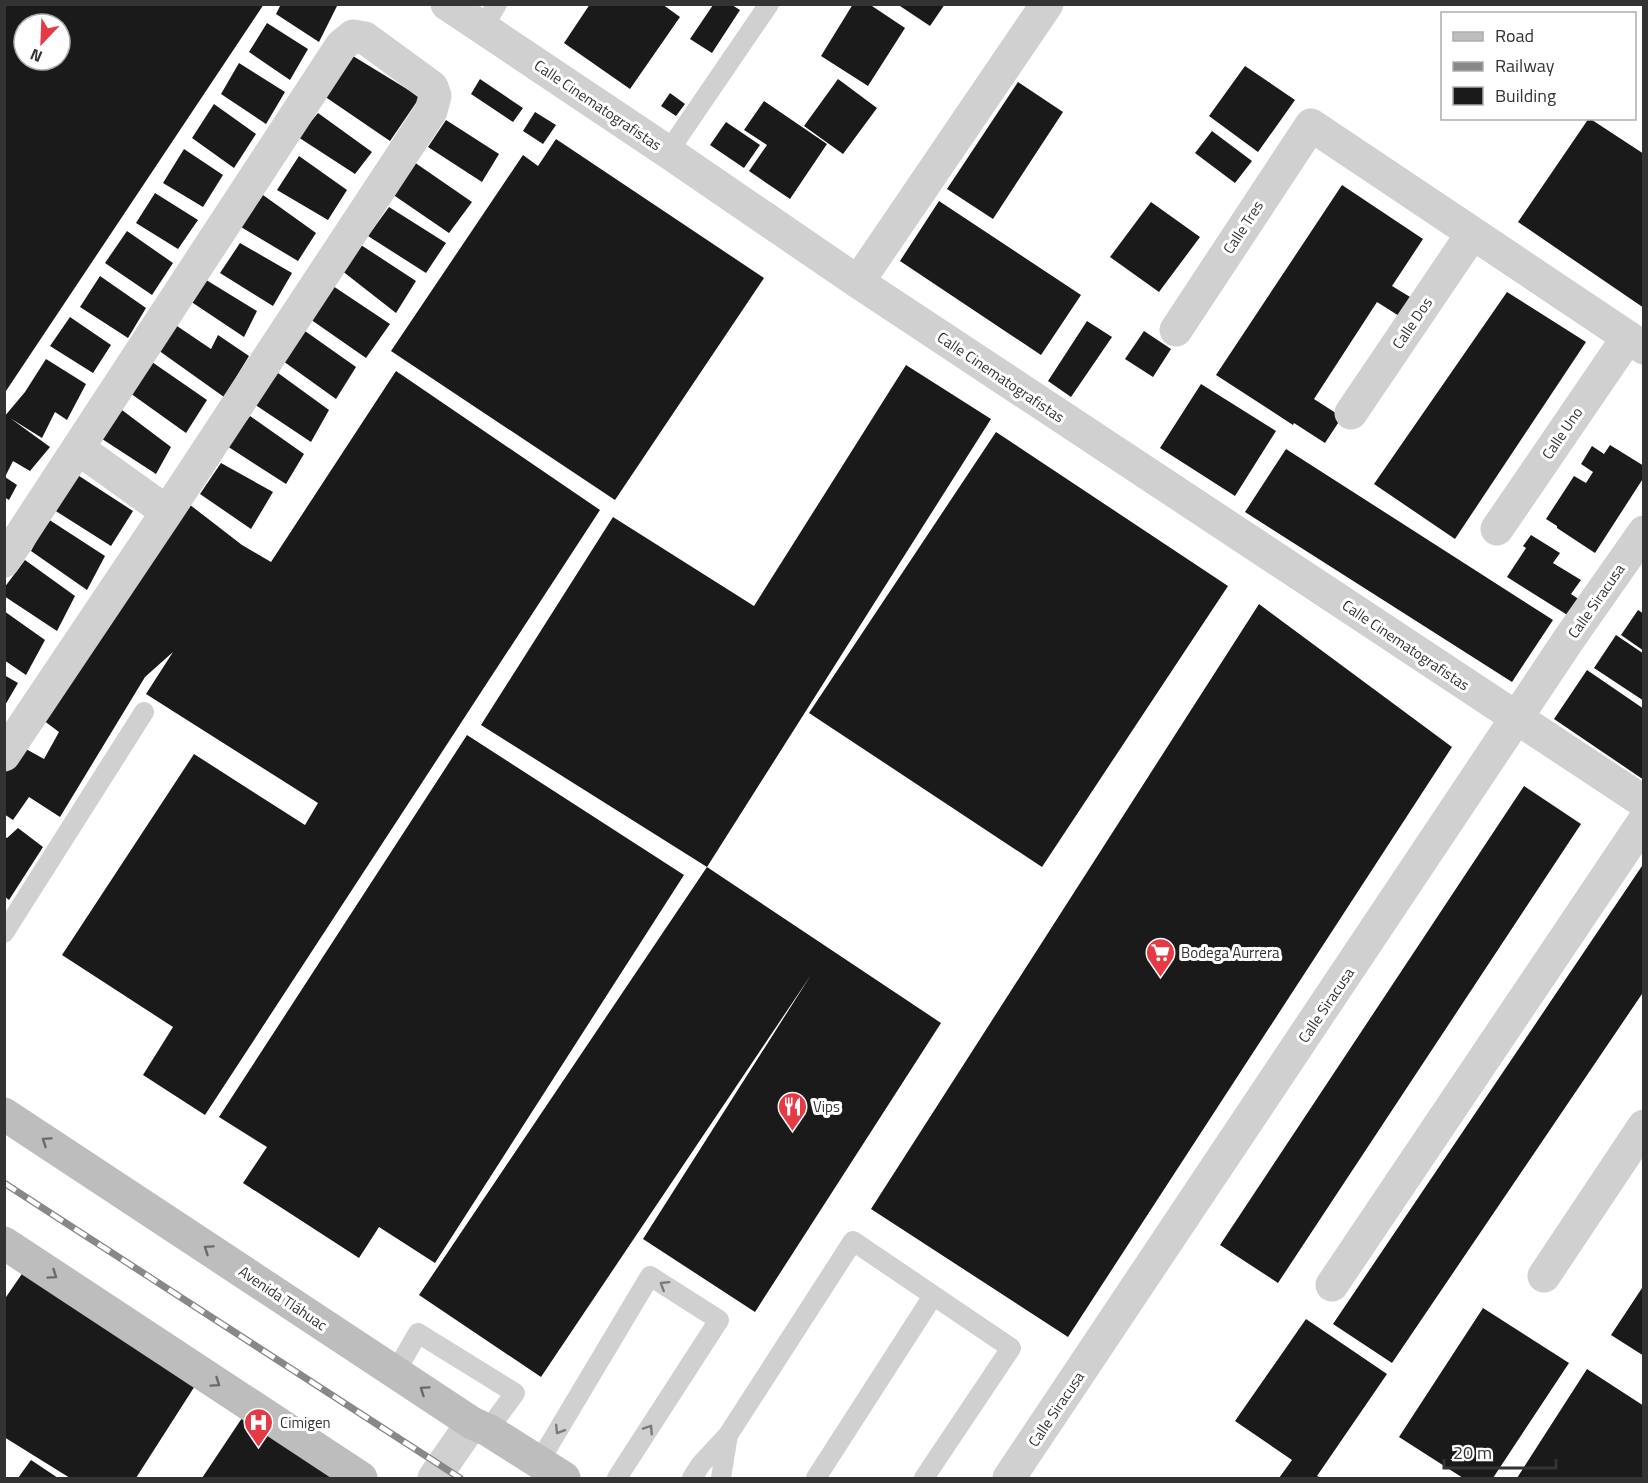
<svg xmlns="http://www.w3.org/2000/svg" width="1648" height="1483" font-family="'Titillium Web',sans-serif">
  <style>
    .building { fill: #1a1a1a; fill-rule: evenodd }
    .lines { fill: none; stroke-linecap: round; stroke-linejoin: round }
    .service { stroke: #d0d0d0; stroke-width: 20 }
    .minor { stroke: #d0d0d0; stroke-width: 33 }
    .secondary { stroke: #bdbdbd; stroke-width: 33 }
    .rail-casing { stroke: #888; stroke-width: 7 }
    .rail { stroke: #fff; stroke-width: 4.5; stroke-dasharray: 14; stroke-linecap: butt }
    .oneway { stroke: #6a6a6a }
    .oneway2 { stroke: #7a7a7a }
    .labels { text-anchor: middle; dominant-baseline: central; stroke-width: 6; stroke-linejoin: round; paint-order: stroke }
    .street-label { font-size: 15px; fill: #333; stroke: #fff }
    .poi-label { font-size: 15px; fill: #333; stroke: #fff; text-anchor: start }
  </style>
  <rect width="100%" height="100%" fill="#fff"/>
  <path class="building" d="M 4,4 L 264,4 L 4,394 ZM 24,24 L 60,24 L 60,60 L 24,60 Z
    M 281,4 L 335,4 L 337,6 L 319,42 L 276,14 Z
    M 590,4 L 662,4 L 680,17 L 630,89 L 564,43 Z
    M 853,4 L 869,4 L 905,28 L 868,86 L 821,56 Z
    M 897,4 L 945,4 L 930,26 Z
    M 713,5 L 732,5 L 740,10 L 712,53 L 690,39 Z
    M 267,23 L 308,49 L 290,80 L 249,52 Z
    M 353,56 L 420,97 L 390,141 L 324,96 Z
    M 239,63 L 285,92 L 266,124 L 221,94 Z
    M 1245,66 L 1295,100 L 1258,152 L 1209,116 Z
    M 480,79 L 523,108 L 513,122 L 471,94 Z
    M 838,79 L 877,108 L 843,154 L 804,126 Z
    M 1018,82 L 1063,112 L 993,219 L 947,189 Z
    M 670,93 L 685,104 L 676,116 L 661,106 Z
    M 764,101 L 827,144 L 790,199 L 749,171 L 767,145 L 744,130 Z
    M 214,104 L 256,134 L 234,168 L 192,138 Z
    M 535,112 L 556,125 L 543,144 L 523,131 Z
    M 318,113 L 372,152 L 355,174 L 298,137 Z
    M 1589,118 L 1644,154 L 1644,308 L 1518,222 Z
    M 446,120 L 499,154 L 482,182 L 428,147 Z
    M 726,122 L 760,145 L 744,168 L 710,145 Z
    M 1212,131 L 1252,161 L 1235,183 L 1195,153 Z
    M 556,139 L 764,278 L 615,500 L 391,351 L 523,155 L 538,166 Z
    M 184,149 L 223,175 L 203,207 L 163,183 Z
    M 299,156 L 347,190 L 328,220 L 277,190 Z
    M 414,162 L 472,202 L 449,233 L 392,194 Z
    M 1342,185 L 1423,239 L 1392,286 L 1420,303 L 1407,321 L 1377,302 L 1314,399 L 1342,417 L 1325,443 L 1294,423 L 1293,425 L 1216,375 Z
    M 155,193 L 198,220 L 178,249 L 136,223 Z
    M 263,195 L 316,233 L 298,261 L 241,227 Z
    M 939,201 L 1081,295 L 1041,355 L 900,261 Z
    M 1151,202 L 1200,237 L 1159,292 L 1110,257 Z
    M 389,207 L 446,243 L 426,273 L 368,236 Z
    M 127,231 L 173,263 L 152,295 L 105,263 Z
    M 240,243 L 292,273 L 273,306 L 220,273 Z
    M 361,245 L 416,281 L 396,313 L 341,270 Z
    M 100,276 L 146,308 L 128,338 L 80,307 Z
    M 203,278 L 257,311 L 244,337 L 190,301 Z
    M 333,286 L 390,324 L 366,358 L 310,319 Z
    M 1507,292 L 1586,342 L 1455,539 L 1374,484 Z
    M 70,317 L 111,345 L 93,373 L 50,346 Z
    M 1087,321 L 1112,337 L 1071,397 L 1048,381 Z
    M 177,326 L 211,349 L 218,335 L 249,356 L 224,397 L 158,350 Z
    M 305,331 L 356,367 L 336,399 L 283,361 Z
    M 1144,331 L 1171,349 L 1153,377 L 1125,359 Z
    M 46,359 L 86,384 L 67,420 L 55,412 L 42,438 L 10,418 L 50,447 L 30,471 L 13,461 L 5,477 L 17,485 L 9,500 L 4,497 L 4,417 L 25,392 Z
    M 152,362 L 207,400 L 186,433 L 130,393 Z
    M 906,365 L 991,419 L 707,867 L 481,725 L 613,517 L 754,606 Z
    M 396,371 L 600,510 L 205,1115 L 143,1075 L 173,1027 L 62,955 L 194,754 L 305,825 L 318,803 L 146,694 L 173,652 L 145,677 L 60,817 L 29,797 L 13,820 L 4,814 L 4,768 L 17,744 L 44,759 L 59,732 L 39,717 L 185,501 L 242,545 L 271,562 Z
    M 278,373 L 329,410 L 311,442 L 254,404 Z
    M 1201,384 L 1276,431 L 1235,496 L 1160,448 Z
    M 118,407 L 171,447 L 156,474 L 96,435 Z
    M 250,416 L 304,454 L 286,484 L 227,446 Z
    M 996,432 L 1228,586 L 1042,867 L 809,713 Z
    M 1610,445 L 1644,466 L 1644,477 L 1595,553 L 1557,528 L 1557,526 L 1546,519 L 1574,476 L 1586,483 L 1593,472 L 1581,464 L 1592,446 L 1604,454 Z
    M 1286,449 L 1553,620 L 1512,682 L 1245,512 Z
    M 221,463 L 273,492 L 251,529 L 200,494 Z
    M 73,472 L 133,511 L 111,546 L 51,508 Z
    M 48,519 L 105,556 L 87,590 L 31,551 Z
    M 1531,535 L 1560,553 L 1553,563 L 1581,580 L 1571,594 L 1580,600 L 1569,616 L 1507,577 L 1526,548 L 1523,546 Z
    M 25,560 L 75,596 L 57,631 L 4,596 L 4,588 Z
    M 1259,604 L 1452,747 L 1068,1337 L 871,1209 Z
    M 1638,610 L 1644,614 L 1644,651 L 1621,635 Z
    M 4,611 L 45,640 L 26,675 L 4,660 Z
    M 1616,635 L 1644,654 L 1644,701 L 1594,668 Z
    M 1587,670 L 1644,709 L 1644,780 L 1554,719 Z
    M 4,675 L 18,683 L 4,707 Z
    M 467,735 L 684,875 L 435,1263 L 379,1227 L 359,1258 L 243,1183 L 267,1147 L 219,1117 Z
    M 1524,786 L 1581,824 L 1278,1283 L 1220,1245 Z
    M 18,828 L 43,847 L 9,900 L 4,896 L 4,836 L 7,838 Z
    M 1644,863 L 1644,991 L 1392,1363 L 1333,1324 Z
    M 707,867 L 941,1023 L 755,1312 L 643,1239 L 811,975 L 541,1377 L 419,1295 Z
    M 26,1268 L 200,1378 L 136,1478 L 70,1478 L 4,1437 L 4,1300 Z
    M 1644,1285 L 1644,1356 L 1611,1335 Z
    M 1483,1308 L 1569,1363 L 1493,1478 L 1463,1478 L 1399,1437 Z
    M 1306,1319 L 1387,1374 L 1317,1476 L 1321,1478 L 1279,1478 L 1292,1460 L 1235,1421 Z
    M 1587,1369 L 1644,1406 L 1644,1478 L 1517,1478 Z
    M 244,1415 L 342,1478 L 202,1478 Z
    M 31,1460 L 58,1478 L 18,1478 Z"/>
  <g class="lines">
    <path class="service" d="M 483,28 L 497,4
      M 668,152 L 769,4
      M 4,933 L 144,712
      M 396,1371 L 418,1333 L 515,1393 L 488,1430
      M 539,1462 L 650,1276 L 719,1320 L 617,1478
      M 692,1478 L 701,1464 L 728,1435 L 853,1241 L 1011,1348 L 924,1478
      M 721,1478 L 728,1435
      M 816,1478 L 933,1296"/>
    <path class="minor" d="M 447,4 L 668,152 L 858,282 L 1644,802
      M 858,282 L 1047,4
      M 1176,330 L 1311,125 L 1644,348
      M 1351,413 L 1472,234
      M 79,449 L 167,512
      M 1497,529 L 1628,337
      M 4,561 L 341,46 L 353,36 L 365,38 L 432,87 L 435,96 L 431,111 L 167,512 L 4,755
      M 1544,1276 L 1644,1126
      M 1332,1285 L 1644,821
      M 434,1478 L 472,1423
      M 1009,1478 L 1569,639 L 1644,532"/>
    <path class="secondary" d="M 4,1114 L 472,1423 L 488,1430 L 564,1478
      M 4,1243 L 361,1478"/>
    <defs>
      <path id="rail" d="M 4,1183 L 460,1478"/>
    </defs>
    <use href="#rail" class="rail-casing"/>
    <use href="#rail" class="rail"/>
  </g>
  <defs><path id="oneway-chevron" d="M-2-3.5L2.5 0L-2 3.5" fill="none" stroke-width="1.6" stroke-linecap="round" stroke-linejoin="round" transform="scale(1.5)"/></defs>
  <g class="oneway">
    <use href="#oneway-chevron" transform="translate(46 1141) rotate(-146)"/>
    <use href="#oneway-chevron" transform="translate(208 1249) rotate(-146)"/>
    <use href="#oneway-chevron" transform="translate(53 1275) rotate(34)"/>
    <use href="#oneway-chevron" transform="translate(216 1383) rotate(34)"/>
    <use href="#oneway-chevron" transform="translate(424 1390) rotate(-146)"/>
  </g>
  <g class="oneway2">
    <use href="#oneway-chevron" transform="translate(664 1285) rotate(-148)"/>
    <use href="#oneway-chevron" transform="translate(649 1429) rotate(-57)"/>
    <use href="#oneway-chevron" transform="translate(559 1430) rotate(122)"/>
  </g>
  <defs>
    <symbol id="supermarket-pin" viewBox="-11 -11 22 30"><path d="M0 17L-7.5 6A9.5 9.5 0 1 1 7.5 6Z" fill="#e63946" stroke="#fff"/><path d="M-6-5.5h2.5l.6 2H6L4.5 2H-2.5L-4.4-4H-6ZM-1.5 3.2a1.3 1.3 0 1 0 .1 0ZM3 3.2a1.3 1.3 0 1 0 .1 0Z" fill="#fff"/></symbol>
    <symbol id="restaurant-pin" viewBox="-11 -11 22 30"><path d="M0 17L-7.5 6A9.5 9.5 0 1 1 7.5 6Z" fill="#e63946" stroke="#fff"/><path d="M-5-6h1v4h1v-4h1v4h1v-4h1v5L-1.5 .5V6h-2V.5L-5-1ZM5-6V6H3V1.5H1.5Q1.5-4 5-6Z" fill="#fff"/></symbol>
    <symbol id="hospital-pin" viewBox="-11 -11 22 30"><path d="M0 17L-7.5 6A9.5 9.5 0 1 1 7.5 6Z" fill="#e63946" stroke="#fff"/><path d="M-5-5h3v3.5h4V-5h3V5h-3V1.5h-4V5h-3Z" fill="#fff"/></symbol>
  </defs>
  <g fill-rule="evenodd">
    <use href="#supermarket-pin" x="1144" y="936" width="33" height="45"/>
    <use href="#restaurant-pin" x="776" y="1090" width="33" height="45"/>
    <use href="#hospital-pin" x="242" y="1406" width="33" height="45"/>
  </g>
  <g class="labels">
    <g class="street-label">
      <text transform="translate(598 105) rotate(34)">Calle Cinematografistas</text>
      <text transform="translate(1243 227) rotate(-57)">Calle Tres</text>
      <text transform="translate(1412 323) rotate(-56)">Calle Dos</text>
      <text transform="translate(1001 377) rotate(34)">Calle Cinematografistas</text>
      <text transform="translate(1562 433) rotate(-56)">Calle Uno</text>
      <text transform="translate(1596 601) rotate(-55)">Calle Siracusa</text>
      <text transform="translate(1406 645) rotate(34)">Calle Cinematografistas</text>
      <text transform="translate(1326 1005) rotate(-56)">Calle Siracusa</text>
      <text transform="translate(283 1298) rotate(34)">Avenida Tláhuac</text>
      <text transform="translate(1056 1409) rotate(-56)">Calle Siracusa</text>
    </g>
    <g class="poi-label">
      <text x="1181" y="952">Bodega Aurrera</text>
      <text x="813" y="1106">Vips</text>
      <text x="280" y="1422">Cimigen</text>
    </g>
  </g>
  <rect width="1648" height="1483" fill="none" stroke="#333333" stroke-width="12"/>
  <rect x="1441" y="12" width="195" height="108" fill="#ffffff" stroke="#adadad" stroke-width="1.5"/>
  <rect x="1453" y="32" width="30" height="9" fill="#bdbdbd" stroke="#adadad" stroke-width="1.5"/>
  <text x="1495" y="42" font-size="18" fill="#333333">Road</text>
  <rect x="1453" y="62" width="30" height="9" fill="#888888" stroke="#adadad" stroke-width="1.5"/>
  <text x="1495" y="72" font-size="18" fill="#333333">Railway</text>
  <rect x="1453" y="87" width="30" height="18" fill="#1a1a1a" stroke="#adadad" stroke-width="1.5"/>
  <text x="1495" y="102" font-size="18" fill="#333333">Building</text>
  <g transform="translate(42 42) rotate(203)"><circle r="28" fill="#ffffff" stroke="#adadad" stroke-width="1.5"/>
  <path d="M0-4.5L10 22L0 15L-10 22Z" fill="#e63946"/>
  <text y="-9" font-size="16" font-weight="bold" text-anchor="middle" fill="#333333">N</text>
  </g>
  <path d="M1444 1459v9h112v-9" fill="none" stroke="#333333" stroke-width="3"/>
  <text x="1453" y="1459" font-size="18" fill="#333333" stroke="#ffffff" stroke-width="4.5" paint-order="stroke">20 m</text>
</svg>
